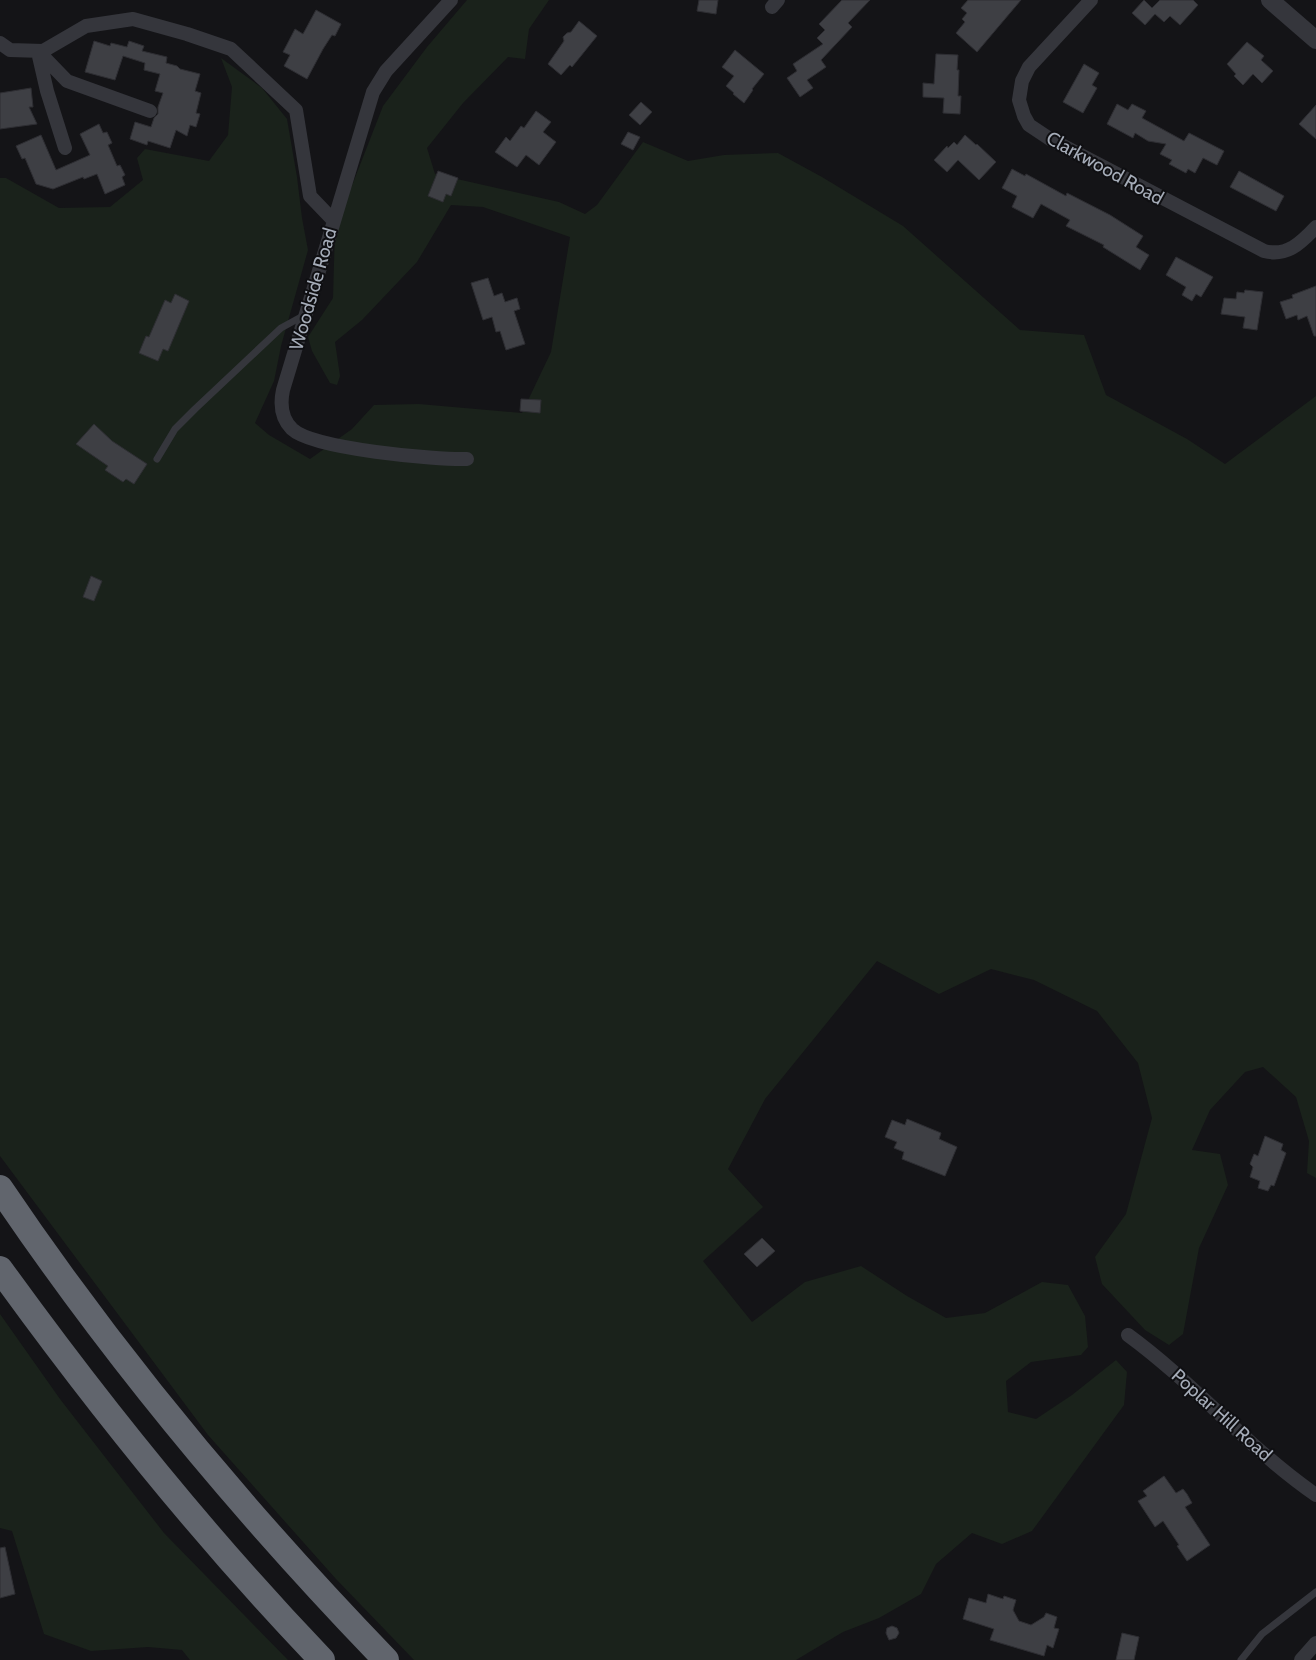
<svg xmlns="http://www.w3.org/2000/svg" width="1316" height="1660" font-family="Cabin,sans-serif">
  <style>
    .green { fill: #1a221b }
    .building { fill: #3e3f44; stroke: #2e2e33 }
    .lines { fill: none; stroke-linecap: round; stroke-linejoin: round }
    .service { stroke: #35363c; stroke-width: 7 }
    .minor { stroke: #35363c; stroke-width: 14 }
    .tertiary { stroke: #35363c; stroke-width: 18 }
    .motorway { stroke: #61656d; stroke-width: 26 }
    .labels { text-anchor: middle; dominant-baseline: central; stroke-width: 4; stroke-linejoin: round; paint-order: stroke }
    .street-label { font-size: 19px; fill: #a5acb8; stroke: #0f0f12 }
  </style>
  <rect width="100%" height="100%" fill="#141417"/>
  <path class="green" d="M 467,0 L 549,0 L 529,29 L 525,59 L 508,57 L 463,103 L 427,148 L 435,174 L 559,202 L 585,214 L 597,205 L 643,142 L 688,161 L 724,155 L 778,153 L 822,177 L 903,226 L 1020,330 L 1084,335 L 1106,395 L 1187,439 L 1225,464 L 1316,396 L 1316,1178 L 1307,1173 L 1309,1141 L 1296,1097 L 1263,1067 L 1245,1072 L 1210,1110 L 1192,1150 L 1220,1154 L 1228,1185 L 1199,1248 L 1183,1334 L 1169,1345 L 1145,1330 L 1102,1284 L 1095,1257 L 1126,1214 L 1152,1118 L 1138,1063 L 1097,1011 L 1034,980 L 991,969 L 939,994 L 877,961 L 765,1099 L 728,1169 L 763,1207 L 703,1261 L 752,1322 L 805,1282 L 861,1266 L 907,1296 L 946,1318 L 985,1313 L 1042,1282 L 1068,1285 L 1085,1316 L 1088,1347 L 1081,1355 L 1031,1362 L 1006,1381 L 1008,1412 L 1036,1419 L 1072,1395 L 1116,1360 L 1127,1372 L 1124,1405 L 1032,1531 L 1002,1544 L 972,1533 L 936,1564 L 921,1594 L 879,1618 L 843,1632 L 796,1660 L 414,1660 L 336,1579 L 208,1435 L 0,1156 L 0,178 L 6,178 L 59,208 L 110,207 L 143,180 L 137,158 L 145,149 L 209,161 L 228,135 L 232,87 L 221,58 L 262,88 L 287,119 L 297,177 L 302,218 L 308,250 L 281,346 L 274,381 L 255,423 L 269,435 L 310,459 L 352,429 L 374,405 L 419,404 L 522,413 L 551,352 L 570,237 L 483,207 L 451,205 L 417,262 L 362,320 L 335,342 L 340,376 L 337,385 L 330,383 L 312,351 L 308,337 L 333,298 L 335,229 L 383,106 L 427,47 Z
    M 0,1314 L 60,1399 L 164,1533 L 288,1660 L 190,1660 L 182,1650 L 148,1647 L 91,1651 L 44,1634 L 12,1531 L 0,1528 Z"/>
  <path class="building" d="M 699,0 L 718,0 L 716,14 L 697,11 Z
    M 842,0 L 870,0 L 848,23 L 852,27 L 821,60 L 826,67 L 807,80 L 813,88 L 800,97 L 787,78 L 797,71 L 793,64 L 823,44 L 817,38 L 825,30 L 819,24 Z
    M 968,0 L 1021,0 L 977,52 L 956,33 L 965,22 L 962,19 L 967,13 L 961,8 Z
    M 1144,0 L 1152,8 L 1160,0 L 1193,0 L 1198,5 L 1180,25 L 1170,16 L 1164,22 L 1155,14 L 1145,25 L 1132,13 Z
    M 316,10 L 341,24 L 335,36 L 332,35 L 323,49 L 307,79 L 284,66 L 290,55 L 283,52 L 295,29 L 303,34 Z
    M 579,21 L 597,36 L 572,67 L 570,65 L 561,75 L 548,64 L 564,41 L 563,37 L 567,33 L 571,32 Z
    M 94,41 L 110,46 L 111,43 L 127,47 L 129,41 L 144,46 L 142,51 L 167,57 L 166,63 L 177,66 L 180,69 L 200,74 L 195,91 L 201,93 L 196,113 L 200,114 L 196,127 L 190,125 L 187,136 L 176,130 L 170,148 L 148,141 L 147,145 L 130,139 L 135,122 L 151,127 L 154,118 L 158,114 L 158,107 L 163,93 L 155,91 L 160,74 L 144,70 L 145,63 L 123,56 L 115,80 L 85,72 Z
    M 1247,42 L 1264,56 L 1261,60 L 1273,71 L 1262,83 L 1253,74 L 1243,85 L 1234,76 L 1236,74 L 1227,64 Z
    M 735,50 L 764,74 L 752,89 L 753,90 L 744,103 L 733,94 L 734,93 L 726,86 L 734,76 L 722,67 Z
    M 936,54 L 958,55 L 957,70 L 959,70 L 958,96 L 961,96 L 960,114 L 943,113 L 944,98 L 923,97 L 923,83 L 934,84 Z
    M 1084,64 L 1099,73 L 1092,85 L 1097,88 L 1083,113 L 1063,102 Z
    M 31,88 L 33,107 L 29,107 L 37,124 L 0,129 L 0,93 Z
    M 641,102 L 652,112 L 640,125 L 629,115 Z
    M 1117,104 L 1128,110 L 1132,104 L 1146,111 L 1142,118 L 1184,141 L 1189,133 L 1224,151 L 1217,165 L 1203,158 L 1195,173 L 1188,169 L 1186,173 L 1169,164 L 1172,160 L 1160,154 L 1166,144 L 1148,141 L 1135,133 L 1133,138 L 1107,124 Z
    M 1316,105 L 1316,139 L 1299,124 Z
    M 536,111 L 551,122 L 543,132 L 556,142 L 539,165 L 526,155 L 517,167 L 495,152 L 506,137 L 510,141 L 521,126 L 524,128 Z
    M 99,124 L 103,133 L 107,132 L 112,143 L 108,145 L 117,166 L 120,165 L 125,175 L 122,177 L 125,185 L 105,194 L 97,174 L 84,179 L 83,177 L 53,189 L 36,184 L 25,158 L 22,159 L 16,146 L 41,135 L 56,170 L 90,155 L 80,134 Z
    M 628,132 L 640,137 L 633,150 L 621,144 Z
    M 965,135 L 976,145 L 977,144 L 996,162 L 979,180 L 958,160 L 947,172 L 934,160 L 947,146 L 948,148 L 954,142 L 957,145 Z
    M 1012,169 L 1025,176 L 1026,174 L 1066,196 L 1067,193 L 1110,215 L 1143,236 L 1136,247 L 1149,255 L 1140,270 L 1103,247 L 1104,245 L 1066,226 L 1070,220 L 1041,204 L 1033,218 L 1012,207 L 1017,196 L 1002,188 Z
    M 438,171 L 458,178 L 451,196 L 446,194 L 443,202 L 428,196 Z
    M 1239,171 L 1284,196 L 1276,211 L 1230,187 Z
    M 1176,257 L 1213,277 L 1201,297 L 1196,294 L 1192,301 L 1182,295 L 1186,287 L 1166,275 Z
    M 488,278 L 494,296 L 502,293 L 505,302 L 517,298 L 520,309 L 514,311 L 525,344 L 506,350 L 500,331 L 496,332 L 492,317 L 483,320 L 471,283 Z
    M 1316,286 L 1316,336 L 1314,336 L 1307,316 L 1298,320 L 1297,315 L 1286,319 L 1280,302 L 1293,298 L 1292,295 Z
    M 1245,290 L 1263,292 L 1257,330 L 1243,328 L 1245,317 L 1221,314 L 1224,298 L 1236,299 L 1237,292 L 1244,293 Z
    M 175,294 L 189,301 L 168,351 L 163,349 L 158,361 L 139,353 L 146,336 L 149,337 L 165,300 L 171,303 Z
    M 521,399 L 541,400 L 540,413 L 520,411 Z
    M 94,424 L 112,441 L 147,464 L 134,484 L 126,479 L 123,482 L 105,470 L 108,466 L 76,444 Z
    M 91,576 L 102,581 L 94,601 L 83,597 Z
    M 907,1119 L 941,1133 L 939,1139 L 957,1147 L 945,1176 L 902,1159 L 904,1152 L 894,1148 L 897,1142 L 885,1137 L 892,1120 L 905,1125 Z
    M 1265,1136 L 1283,1144 L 1281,1150 L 1286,1153 L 1274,1186 L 1271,1185 L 1268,1191 L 1258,1188 L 1260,1181 L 1250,1177 L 1253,1167 L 1250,1164 L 1254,1154 L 1258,1156 Z
    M 762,1238 L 775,1251 L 757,1267 L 744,1254 Z
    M 1164,1476 L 1176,1493 L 1183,1489 L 1187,1494 L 1192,1503 L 1185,1507 L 1210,1545 L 1187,1561 L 1177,1546 L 1179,1545 L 1163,1521 L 1155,1527 L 1138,1501 L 1147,1496 L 1143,1491 Z
    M 5,1547 L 15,1594 L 0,1598 L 0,1548 Z
    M 988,1594 L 1003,1599 L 1004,1596 L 1016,1600 L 1013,1610 L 1019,1621 L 1031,1625 L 1044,1617 L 1046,1613 L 1057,1617 L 1054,1628 L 1059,1629 L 1053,1648 L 1047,1645 L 1044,1656 L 990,1640 L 994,1629 L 963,1619 L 969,1598 L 986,1603 Z
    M 892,1626 L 897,1628 L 899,1633 L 896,1638 L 889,1640 L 886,1633 L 887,1628 Z
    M 1122,1633 L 1139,1637 L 1134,1660 L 1116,1660 Z"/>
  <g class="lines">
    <path class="service" d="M 157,459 L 175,429 L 195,409 L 281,328 L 303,316
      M 1241,1660 L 1262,1634 L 1316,1592"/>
    <path class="minor" d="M 451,0 L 386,71 L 373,92 L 283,390 C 280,404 281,418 292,429 C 313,449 436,460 467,459
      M 1091,0 L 1029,67 L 1022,81 L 1019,100 L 1024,116 L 1029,125 L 1050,139 L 1264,251 C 1287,257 1301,243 1316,227
      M 772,7 L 778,0
      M 0,43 L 10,50 L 43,51 L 86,26 L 133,19 L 187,34 L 231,49 L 296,110 L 310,196 L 333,220
      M 38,51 L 67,81 L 150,111
      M 38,52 L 47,91 L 65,148
      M 1128,1335 C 1195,1384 1248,1448 1316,1495
      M 1301,1660 L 1316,1643"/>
    <path class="tertiary" d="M 1270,0 L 1316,40"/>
    <path class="motorway" d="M 0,1188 C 114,1357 245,1514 386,1660
      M 0,1269 C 99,1406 205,1538 322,1660"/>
  </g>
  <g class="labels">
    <g class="street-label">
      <text transform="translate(1105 168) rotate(29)">Clarkwood Road</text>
      <text transform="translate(313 289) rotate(-74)">Woodside Road</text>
      <text transform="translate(1222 1415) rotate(42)">Poplar Hill Road</text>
    </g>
  </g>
</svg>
